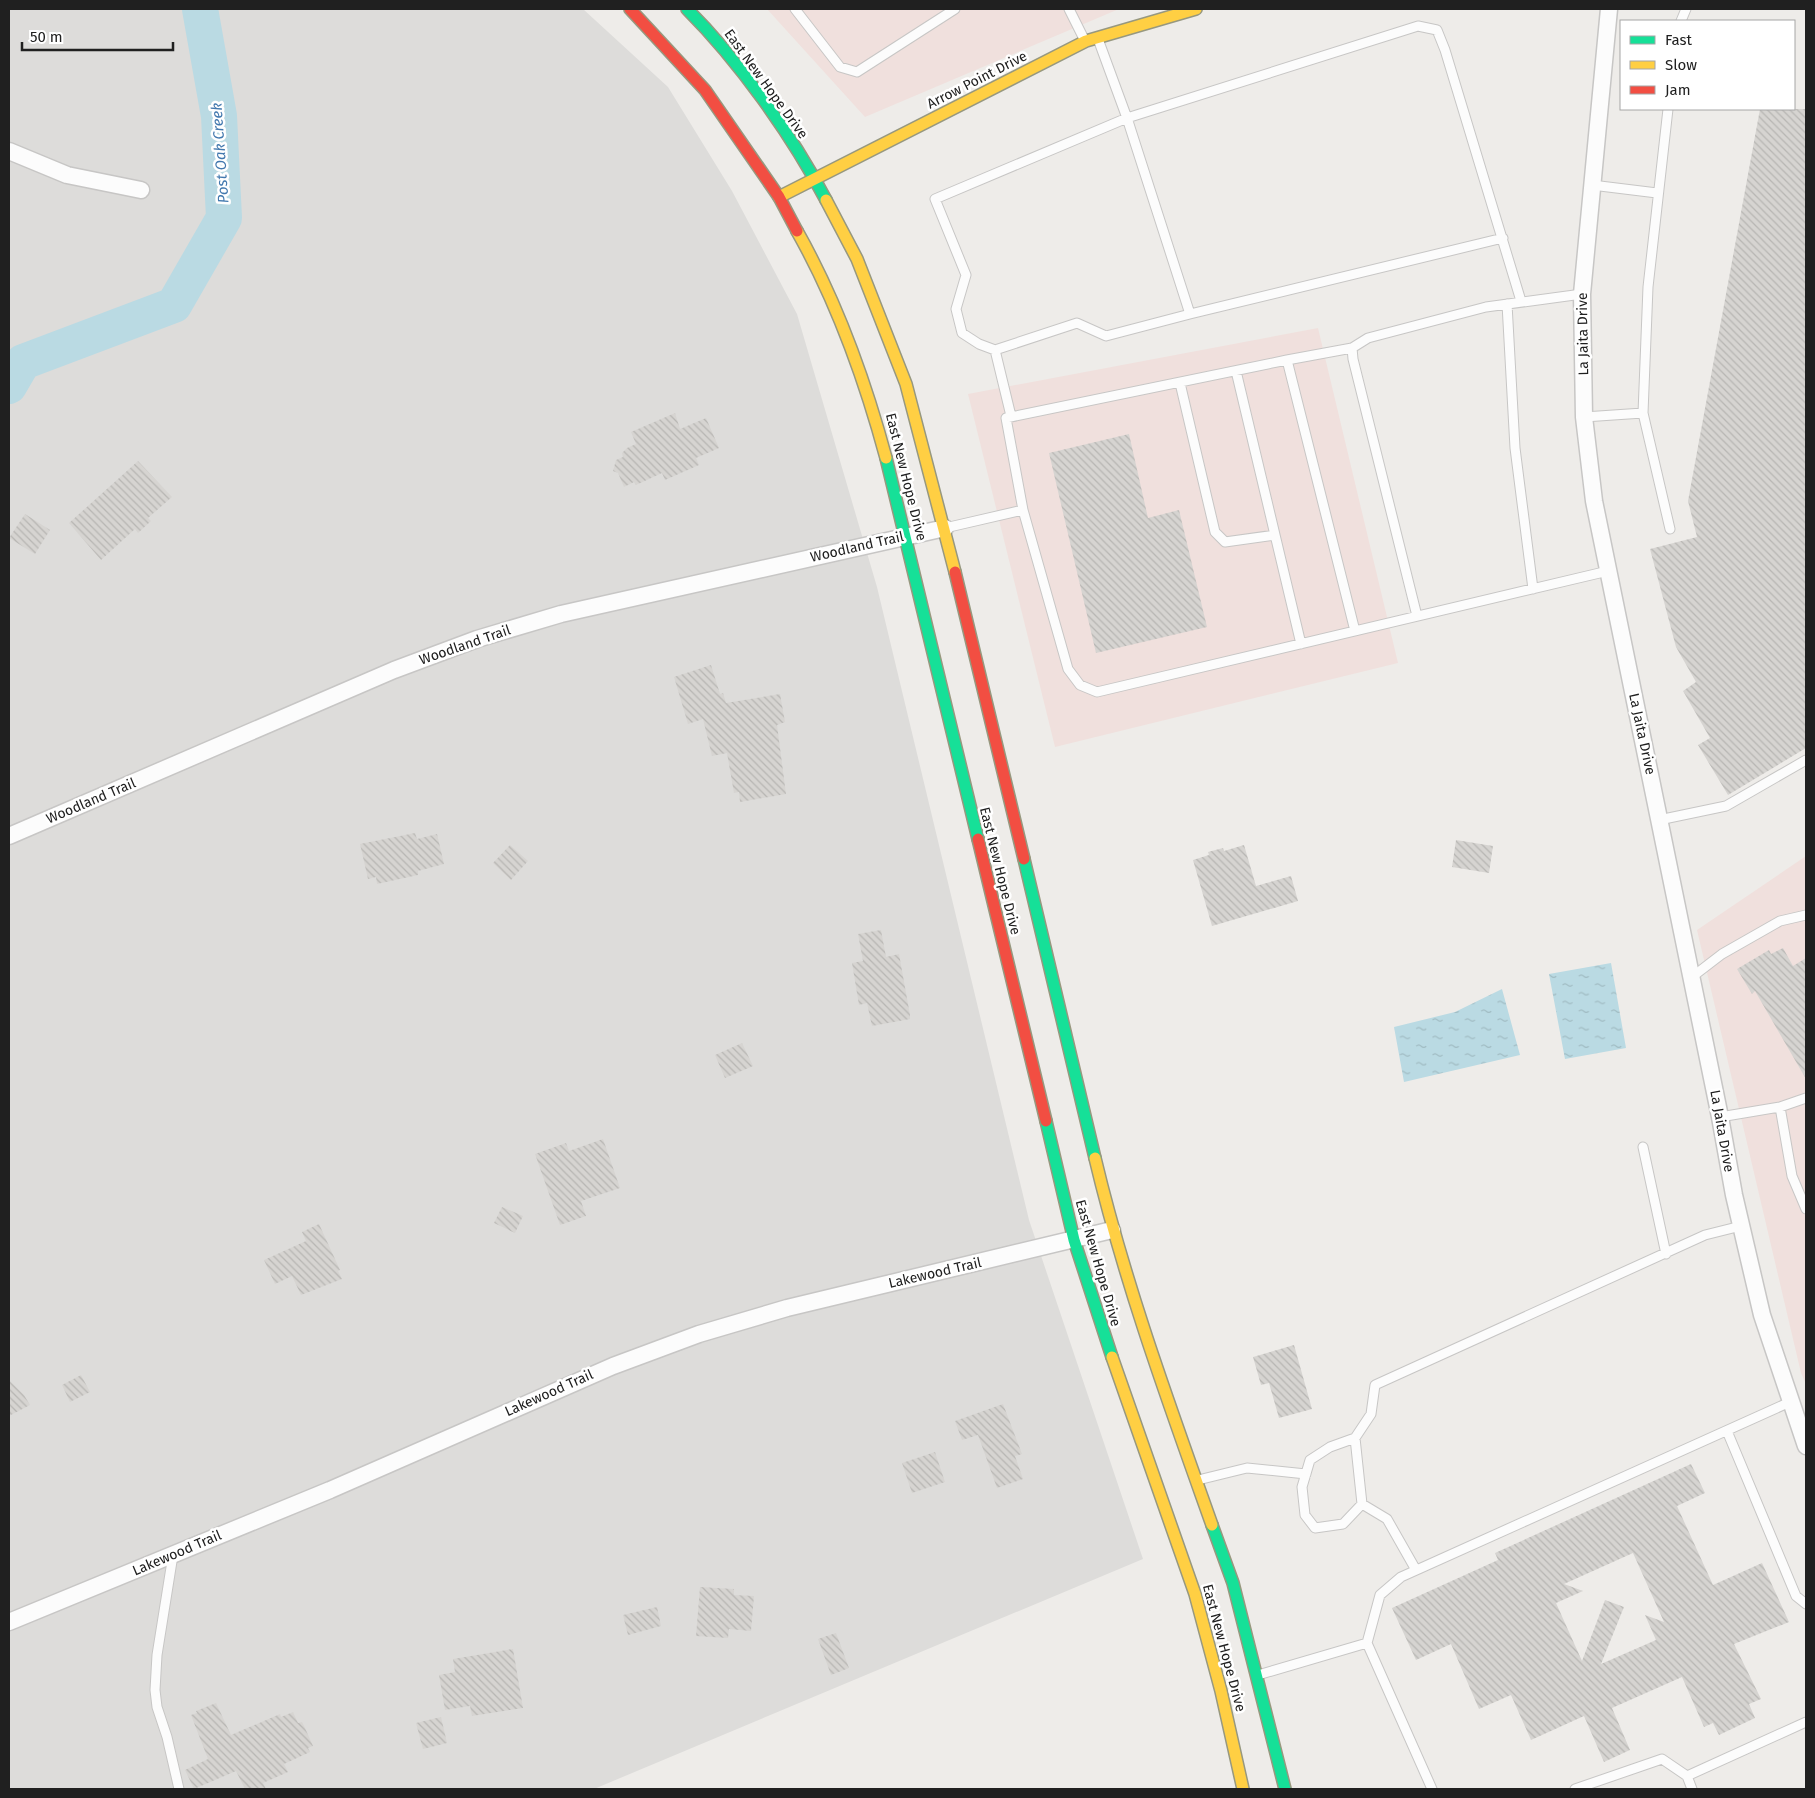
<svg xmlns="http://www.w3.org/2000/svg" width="1815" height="1798" font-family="'Fira Sans',sans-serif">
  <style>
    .residential { fill: #dddcda }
    .commercial { fill: #f0e0dd }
    .water { fill: url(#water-ripples) }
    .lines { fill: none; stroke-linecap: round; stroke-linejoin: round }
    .river { stroke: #badae3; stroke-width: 36 }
    .building { fill: url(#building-back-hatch); fill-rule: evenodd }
    .lane-casing { stroke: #c7c6c5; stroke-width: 11 }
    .street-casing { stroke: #c7c6c5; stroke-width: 19 }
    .fast-casing { stroke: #97987f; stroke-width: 14 }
    .slow-casing { stroke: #97987f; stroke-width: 14 }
    .jam-casing { stroke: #97987f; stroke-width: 14 }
    .lane { stroke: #fcfcfc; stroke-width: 9 }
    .street { stroke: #fcfcfc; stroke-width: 16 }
    .fast { stroke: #16e098; stroke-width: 11 }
    .slow { stroke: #ffcf43; stroke-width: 11 }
    .jam { stroke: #f24e42; stroke-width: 11 }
    .labels { text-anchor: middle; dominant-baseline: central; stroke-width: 5; stroke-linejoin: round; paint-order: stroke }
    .street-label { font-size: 14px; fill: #202020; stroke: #fff }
    .water-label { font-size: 15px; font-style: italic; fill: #4278ae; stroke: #fff }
  </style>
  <defs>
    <pattern id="water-ripples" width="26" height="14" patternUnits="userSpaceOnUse" patternTransform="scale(1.25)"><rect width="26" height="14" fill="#badae3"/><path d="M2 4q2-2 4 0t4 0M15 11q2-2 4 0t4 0" fill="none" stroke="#a0bbc2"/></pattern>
    <pattern id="building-back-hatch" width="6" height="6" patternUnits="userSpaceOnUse" patternTransform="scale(1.25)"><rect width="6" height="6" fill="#d6d4d1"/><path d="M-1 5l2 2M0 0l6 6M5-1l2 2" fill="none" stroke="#b7b6b3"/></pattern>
  </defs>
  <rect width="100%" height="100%" fill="#eeece9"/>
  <path class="residential" d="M 9,9 L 583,9 L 668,87 L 732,191 L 797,314 L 877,587 L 1029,1220 L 1143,1559 L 594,1789 L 9,1789 Z"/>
  <path class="commercial" d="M 767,9 L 1119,9 L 865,117 Z
    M 1318,328 L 1398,663 L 1055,747 L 968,394 Z
    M 1806,856 L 1806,1384 L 1801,1373 L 1697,930 Z"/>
  <path class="water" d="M 1611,963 L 1626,1048 L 1565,1059 L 1549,974 Z
    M 1502,989 L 1520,1055 L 1404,1082 L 1394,1027 L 1455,1012 Z"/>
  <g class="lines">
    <path class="river" d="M 9,386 L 23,362 L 174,305 L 224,218 L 219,116 L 200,9"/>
  </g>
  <path class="building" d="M 1760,109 L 1806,109 L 1806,748 L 1728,795 L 1698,745 L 1710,738 L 1683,691 L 1696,682 L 1676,647 L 1650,549 L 1697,537 L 1688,501 Z
    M 675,413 L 680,429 L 706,418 L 719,448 L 696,458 L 699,465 L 665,480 L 662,473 L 636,485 L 634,482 L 624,487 L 618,473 L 613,471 L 616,460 L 623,457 L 622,453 L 627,448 L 636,444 L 631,432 Z
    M 1129,434 L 1148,518 L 1179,510 L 1207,627 L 1096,653 L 1049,453 Z
    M 138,461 L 172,497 L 148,518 L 151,521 L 138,533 L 135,529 L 101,560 L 69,523 Z
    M 25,514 L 50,530 L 35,554 L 9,538 Z
    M 711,665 L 720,694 L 723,693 L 726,703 L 780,694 L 785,722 L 777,725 L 786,794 L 740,802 L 739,792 L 734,793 L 727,753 L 712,756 L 703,719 L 688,724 L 674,677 Z
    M 415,833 L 417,839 L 437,834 L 444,864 L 418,871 L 418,875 L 377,884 L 376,877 L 368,879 L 360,844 Z
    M 1456,840 L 1493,846 L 1489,873 L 1452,867 Z
    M 510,845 L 528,861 L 511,880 L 493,863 Z
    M 1244,845 L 1256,886 L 1291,876 L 1298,901 L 1212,926 L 1193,860 L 1209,855 L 1208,852 L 1223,848 L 1224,851 Z
    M 881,930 L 886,957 L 899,954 L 910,1015 L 910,1019 L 872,1026 L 867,1003 L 859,1005 L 852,963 L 863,961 L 858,934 Z
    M 1783,948 L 1793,966 L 1806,958 L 1806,1079 L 1755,991 L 1752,994 L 1737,969 L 1769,950 L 1771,954 Z
    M 742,1043 L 753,1066 L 725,1078 L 715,1055 Z
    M 603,1139 L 620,1188 L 581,1201 L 586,1216 L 560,1225 L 535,1154 L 566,1143 L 569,1151 Z
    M 502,1207 L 523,1216 L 515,1233 L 494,1223 Z
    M 319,1224 L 340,1270 L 338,1271 L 342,1279 L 301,1295 L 292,1276 L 275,1284 L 264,1260 L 306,1241 L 302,1232 Z
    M 1294,1345 L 1312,1409 L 1279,1418 L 1269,1383 L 1261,1385 L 1253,1357 Z
    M 81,1375 L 90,1392 L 70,1402 L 62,1385 Z
    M 9,1380 L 24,1395 L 30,1405 L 9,1416 Z
    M 1003,1404 L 1022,1454 L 1015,1456 L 1023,1479 L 997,1488 L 978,1435 L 962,1440 L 955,1421 Z
    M 935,1452 L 945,1482 L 912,1493 L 902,1463 Z
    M 1691,1464 L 1705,1493 L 1677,1506 L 1713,1585 L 1762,1563 L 1789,1622 L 1734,1644 L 1761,1699 L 1749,1704 L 1755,1718 L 1719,1735 L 1713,1723 L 1704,1727 L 1682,1677 L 1612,1708 L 1630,1750 L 1604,1762 L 1584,1716 L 1531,1740 L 1511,1695 L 1479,1709 L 1451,1644 L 1416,1660 L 1392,1608 L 1498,1560 L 1495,1553 ZM 1633,1553 L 1664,1622 L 1645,1615 L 1656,1640 L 1601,1664 L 1624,1607 L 1605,1600 L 1582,1661 L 1556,1603 L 1583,1591 L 1564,1584 Z
    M 700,1587 L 734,1589 L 734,1595 L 754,1596 L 751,1631 L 729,1629 L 728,1638 L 696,1636 Z
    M 657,1607 L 661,1626 L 628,1635 L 623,1615 Z
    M 836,1633 L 849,1668 L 831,1675 L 818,1639 Z
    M 513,1649 L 523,1708 L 472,1716 L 470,1706 L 445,1710 L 439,1675 L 455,1672 L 453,1659 Z
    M 216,1703 L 231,1735 L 280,1714 L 281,1717 L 293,1712 L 298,1723 L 302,1722 L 305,1728 L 313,1746 L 308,1748 L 310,1752 L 284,1764 L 288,1772 L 263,1783 L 266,1789 L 245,1789 L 236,1771 L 194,1789 L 185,1770 L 208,1759 L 191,1715 L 197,1713 L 196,1711 Z
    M 441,1717 L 447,1743 L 423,1749 L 416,1723 Z"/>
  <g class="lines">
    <defs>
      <path id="lane" d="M 795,9 L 840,67 L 857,72 L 955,9
        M 1069,9 L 1085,41
        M 1681,21 L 1686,9
        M 1668,109 L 1648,287 L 1643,413 L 1670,529
        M 1592,185 L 1657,193
        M 1503,238 L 1190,314 L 1127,118 L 1418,26 L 1437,30 L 1445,50 L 1521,301
        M 1507,304 L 1515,448 L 1533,589
        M 995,350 L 979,344 L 962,333 L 956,309 L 966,275 L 935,199 L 1127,118 L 1098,39
        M 1287,360 L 1352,348
        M 1236,371 L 1301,644
        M 1180,383 L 1215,532 L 1225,542 L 1275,535
        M 1011,416 L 995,350 L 1077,323 L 1106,336 L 1190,314
        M 1584,417 L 1643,413
        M 1023,510 L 1006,418 L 1287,360 L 1355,631
        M 945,528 L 1023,510 L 1068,669 L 1080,685 L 1097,692 L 1608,571
        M 1417,616 L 1353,359 L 1352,348 L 1368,338 L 1486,307 L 1582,294
        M 1659,820 L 1726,806 L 1806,760
        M 1692,977 L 1722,954 L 1780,921 L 1806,915
        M 1780,1107 L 1792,1176 L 1806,1209
        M 1720,1117 L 1780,1107 L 1806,1098
        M 1643,1147 L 1666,1254
        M 1727,1431 L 1796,1596 L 1806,1604
        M 1355,1438 L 1371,1414 L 1375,1385 L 1705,1235 L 1741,1226
        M 1198,1480 L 1247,1468 L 1306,1474
        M 1362,1504 L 1355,1438 L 1330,1447 L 1310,1460 L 1302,1487 L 1305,1515 L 1315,1528 L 1343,1524 L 1362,1504 L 1387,1519 L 1416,1570
        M 173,1555 L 157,1655 L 155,1690 L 157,1707 L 167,1737 L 179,1789
        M 1367,1643 L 1432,1789
        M 1258,1675 L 1367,1643 L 1380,1595 L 1401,1577 L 1790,1402
        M 1575,1789 L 1662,1759 L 1687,1776
        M 1692,1789 L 1687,1776 L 1806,1722"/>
      <path id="street" d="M 1609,9 L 1582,294 L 1584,417 L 1594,501 L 1720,1117 L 1734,1195 L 1762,1315 L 1806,1446
        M 9,151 L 67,175 L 141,190
        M 9,836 L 394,670 L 477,639 L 561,614 L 945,528
        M 9,1622 L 330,1490 L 613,1366 L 699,1334 L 787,1308 L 1112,1230"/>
      <path id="fast" d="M 687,9 C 739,61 792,135 826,200
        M 886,458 L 978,839
        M 1024,859 L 1095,1158
        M 1046,1121 L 1074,1240 L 1112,1357
        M 1212,1525 L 1233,1583 L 1285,1789"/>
      <path id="slow" d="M 779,197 L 1086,41 L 1196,9
        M 826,200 L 857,259 L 906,384 L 955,572
        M 797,231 C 837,302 865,380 886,458
        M 1095,1158 C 1125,1284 1169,1404 1212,1525
        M 1112,1357 L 1195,1594 L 1221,1691 L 1243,1789"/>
      <path id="jam" d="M 630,9 L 705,90 L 779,197 L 797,231
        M 955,572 L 1024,859
        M 978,839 L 1046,1121"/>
    </defs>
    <use href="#lane" class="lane-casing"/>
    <use href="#street" class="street-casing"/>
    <use href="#fast" class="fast-casing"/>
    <use href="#slow" class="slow-casing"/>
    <use href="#jam" class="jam-casing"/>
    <use href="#lane" class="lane"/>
    <use href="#street" class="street"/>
    <use href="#fast" class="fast"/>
    <use href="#slow" class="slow"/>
    <use href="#jam" class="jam"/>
  </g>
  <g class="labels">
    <g class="street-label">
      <text transform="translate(977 80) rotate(-27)">Arrow Point Drive</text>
      <text transform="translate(766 84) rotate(54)">East New Hope Drive</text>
      <text transform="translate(1583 334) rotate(-91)">La Jaita Drive</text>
      <text transform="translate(906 477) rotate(76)">East New Hope Drive</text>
      <text transform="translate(857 547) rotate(-13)">Woodland Trail</text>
      <text transform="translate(465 645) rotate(-19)">Woodland Trail</text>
      <text transform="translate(1642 734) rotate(78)">La Jaita Drive</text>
      <text transform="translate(91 801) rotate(-23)">Woodland Trail</text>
      <text transform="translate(1000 871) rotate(76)">East New Hope Drive</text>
      <text transform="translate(1722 1131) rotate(80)">La Jaita Drive</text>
      <text transform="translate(1098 1263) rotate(74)">East New Hope Drive</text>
      <text transform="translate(935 1273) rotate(-13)">Lakewood Trail</text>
      <text transform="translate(549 1393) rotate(-24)">Lakewood Trail</text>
      <text transform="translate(177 1553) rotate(-23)">Lakewood Trail</text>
      <text transform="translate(1224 1648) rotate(75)">East New Hope Drive</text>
    </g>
    <g class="water-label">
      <text transform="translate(220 153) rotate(-94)">Post Oak Creek</text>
    </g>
  </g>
  <rect width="1815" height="1798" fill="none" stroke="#202020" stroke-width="20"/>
  <rect x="1620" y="20" width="175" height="90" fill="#ffffff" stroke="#a6a6a6"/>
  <rect x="1630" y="36" width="25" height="8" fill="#16e098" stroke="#a6a6a6"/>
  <text x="1665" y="45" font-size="15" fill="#202020">Fast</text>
  <rect x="1630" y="61" width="25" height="8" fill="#ffcf43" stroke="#a6a6a6"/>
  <text x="1665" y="70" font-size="15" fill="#202020">Slow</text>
  <rect x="1630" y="86" width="25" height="8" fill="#f24e42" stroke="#a6a6a6"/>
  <text x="1665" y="95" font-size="15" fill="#202020">Jam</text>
  <path d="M22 42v8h151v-8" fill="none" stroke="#202020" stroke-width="2.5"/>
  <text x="30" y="42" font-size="15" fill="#202020" stroke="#ffffff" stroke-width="4" paint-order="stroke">50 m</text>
</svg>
